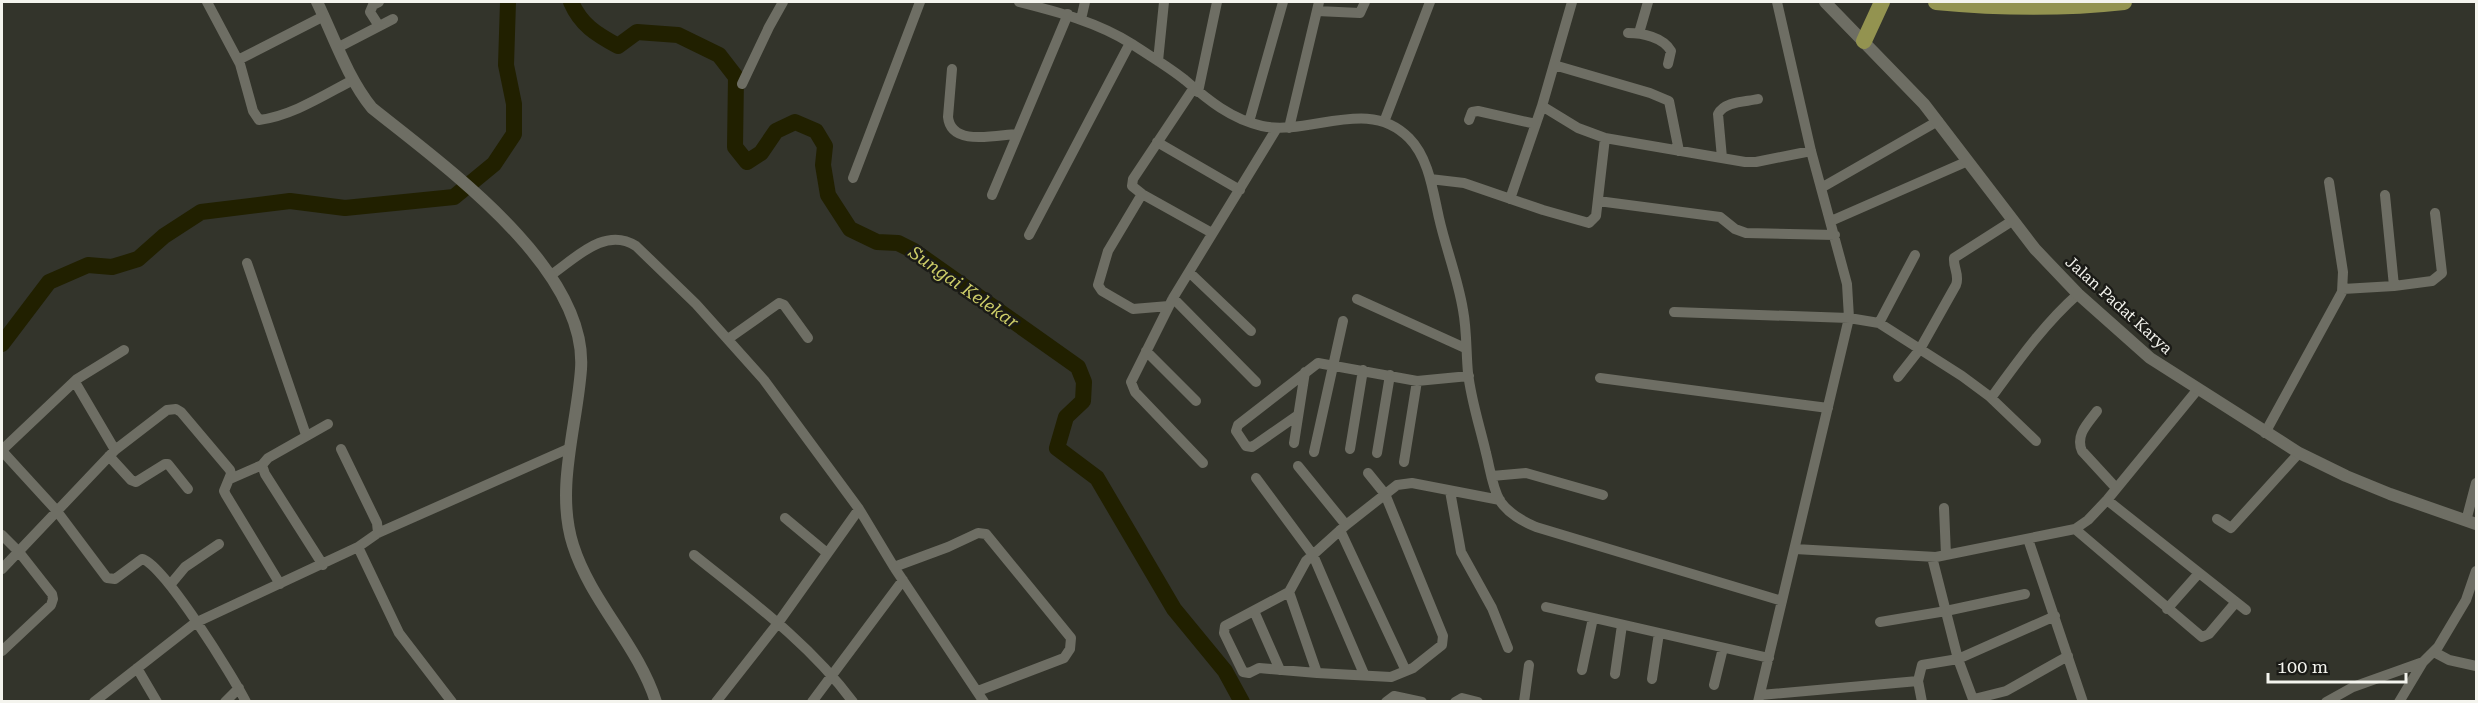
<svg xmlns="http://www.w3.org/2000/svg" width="2478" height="703" font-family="'Roboto Serif',serif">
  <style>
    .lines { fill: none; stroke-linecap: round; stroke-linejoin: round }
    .river { stroke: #212000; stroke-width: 16 }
    .minor { stroke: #6e6e64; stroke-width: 10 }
    .tertiary { stroke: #6e6e64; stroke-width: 12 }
    .primary { stroke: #939350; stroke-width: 16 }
    .labels { text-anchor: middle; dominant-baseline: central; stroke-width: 5; stroke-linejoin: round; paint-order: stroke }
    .street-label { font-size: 16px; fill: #f4f4ee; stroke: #1b1b17 }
    .water-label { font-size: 18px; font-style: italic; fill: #cdcd68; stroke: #1b1b17 }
  </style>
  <rect width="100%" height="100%" fill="#33342b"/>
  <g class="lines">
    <path class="river" d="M 571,2 C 581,25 596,34 618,46 L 637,32 L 678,35 L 719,55 L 736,77 L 735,147 L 747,162 L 761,153 L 776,131 L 795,122 L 816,131 L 825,146 L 823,165 L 828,195 L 850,229 L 877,242 L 898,243 L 914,251 L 1078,367 L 1084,382 L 1083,401 L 1066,417 L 1057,448 L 1097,478 L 1174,609 L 1225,671 L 1242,702
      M 2,344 L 49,282 L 88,265 L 112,267 L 138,259 L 164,236 L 201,212 L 290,201 L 345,208 L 454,197 L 494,164 L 514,134 L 514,104 L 506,65 L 508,2"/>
    <path class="minor" d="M 207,2 L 240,64 L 253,111 L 259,120 C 292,116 324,95 353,80
      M 1019,2 C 1058,12 1097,22 1132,44 C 1150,56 1169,67 1185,80 C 1208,100 1231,119 1262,126 C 1311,136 1368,96 1409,138 C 1429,158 1433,192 1439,218 C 1446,249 1458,279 1463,310 C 1467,331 1466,352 1468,373 C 1471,400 1480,427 1486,453 C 1490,468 1492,487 1500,501 C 1509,514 1522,521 1536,527 L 1782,601
      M 1317,11 L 1360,13 L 1365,2
      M 1081,19 L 1085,2
      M 379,26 L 370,12 L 373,5 L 379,2
      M 1628,33 C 1642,33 1663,37 1671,51 L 1668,64
      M 1639,33 L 1648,2
      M 339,47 L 393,19
      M 238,60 L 324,16
      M 1158,61 L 1164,2
      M 1554,65 L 1650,93 L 1669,101 L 1679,151
      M 952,69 L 948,117 C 951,147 996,135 1017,134
      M 742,84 L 769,27 L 783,2
      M 1193,89 L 1133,179 L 1132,186 L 1142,194 L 1212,233
      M 1198,92 L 1217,2
      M 1542,106 L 1578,128 L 1605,138 L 1745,162 L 1756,162 L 1811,151
      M 1469,120 L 1472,112 L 1478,111 L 1536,124
      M 1249,122 L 1283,2
      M 1384,122 L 1430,2
      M 1289,128 L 1319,2
      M 1157,142 L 1240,190
      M 1722,158 L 1718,114 C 1725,101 1745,102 1758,99
      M 853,178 L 920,2
      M 1430,179 L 1464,183 L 1543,210 L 1589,223 L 1596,216 L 1605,138
      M 1821,188 L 1938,121
      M 1142,194 L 1108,251 L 1098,285 L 1102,291 L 1133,309 L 1169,306
      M 992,195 L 1068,14
      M 1510,199 L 1542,106 L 1572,2
      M 1598,201 L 1720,217 L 1735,229 L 1746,233 L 1835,235
      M 1831,221 L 1968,161
      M 1029,235 L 1130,43
      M 247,263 L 306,435
      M 1189,272 L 1251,331
      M 551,275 C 576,258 605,226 636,246 L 696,304 L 764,380 L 859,509 L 894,567 L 984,702
      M 2394,286 L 2432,281 L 2442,273 L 2435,213
      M 2343,289 L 2394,286 L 2385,195
      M 1173,298 L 1256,382
      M 1357,299 L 1465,348
      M 1674,312 L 1849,318 L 1879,323 L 1962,376 L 1989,396 L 2036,441
      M 1879,323 L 1915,255
      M 728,339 L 779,303 L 784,305 L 808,338
      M 1146,351 L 1196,401
      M 1898,377 L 1920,349 L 1956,285 C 1960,275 1953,268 1954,258 L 2012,221
      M 1600,378 L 1828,408
      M 75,382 L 115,450
      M 1991,398 C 2018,361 2044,324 2078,294
      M 2097,411 C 2088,423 2075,435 2082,451 L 2116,488
      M 1298,415 L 1252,447 L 1246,446 L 1236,431 L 1238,425 L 1318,363 L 1417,381 L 1469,376
      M 2265,433 L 2342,292 L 2343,272 L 2329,182
      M 1294,443 L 1305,372
      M 341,449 L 377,523 L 378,533
      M 1350,449 L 1363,370
      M 2,450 L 77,379 L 124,350
      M 2,451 L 56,510 L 107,578 L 115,579 L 142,559 C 163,563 234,678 246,702
      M 1314,452 L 1343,321
      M 1377,453 L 1390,375
      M 109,456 L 131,480 L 136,482 L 165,464 L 168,464 L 188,489
      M 1404,462 L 1417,381
      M 1203,463 L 1135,392 L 1131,382 L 1173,298 L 1277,128
      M 1298,466 L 1346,525
      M 1492,476 L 1526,473 L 1603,495
      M 1256,478 L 1313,555 L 1364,674
      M 230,479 L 262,465
      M 1450,491 L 1461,552 L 1492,608 L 1508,648
      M 2107,500 L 2246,610
      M 1944,508 L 1946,555
      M 785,518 L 827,553
      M 2217,519 L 2231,528 L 2299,453
      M 2466,521 L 2476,483
      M 2075,529 L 2202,637 L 2209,634 L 2236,602
      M 1340,530 L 1406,671
      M 2,535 L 19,552 L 52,594 L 53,599 L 51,605 L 2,651
      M 2028,539 L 2083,702
      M 358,547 L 378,533 L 570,448
      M 1795,549 L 1936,557 L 2075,529 L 2088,520 L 2107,500 L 2198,389
      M 694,555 C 750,600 810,644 853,702
      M 1932,557 L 1958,659 L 1974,702
      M 323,565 L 265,474 L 262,465 L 268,458 L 328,424
      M 894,567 L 948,547 L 978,533 L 986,534 L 1071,638 L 1070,649 L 1064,658 L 978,691
      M 2,569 L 115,450 L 167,410 L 176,409 L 181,412 L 230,470 L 231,474 L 224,491 L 226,495 L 280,584
      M 170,585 L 185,567 L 219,544
      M 1289,592 L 1317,673 L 1391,677 L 1413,668 L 1442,645 L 1443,636 L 1385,494 L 1368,473
      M 1546,607 L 1769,658
      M 2167,609 L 2199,573
      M 1254,611 L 1280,670
      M 1880,622 L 1946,611 L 2025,594
      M 2434,652 L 2449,660 L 2476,666
      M 137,668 L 157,702
      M 1582,670 L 1593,618
      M 1317,673 L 1259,668 L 1249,673 L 1243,672 L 1224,633 L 1225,626 L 1289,592 L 1306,561 L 1346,525 L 1397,485 L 1412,483 L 1500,500
      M 1615,674 L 1622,625
      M 1652,679 L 1659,633
      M 1714,685 L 1723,648
      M 1760,695 L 1918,681
      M 1974,699 L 2006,691 L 2068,656
      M 94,702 L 195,623 L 358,547 L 399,633 L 452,702
      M 225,702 L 239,688
      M 716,702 L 778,623 L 859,509
      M 812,702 L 903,580
      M 1386,702 L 1394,696 L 1422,702
      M 1455,702 L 1462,698 L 1478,702
      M 1524,702 L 1529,665
      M 1758,702 L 1849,318 L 1847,284 L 1811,151 L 1777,2
      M 1922,702 L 1918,681 L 1922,665 L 1958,659 L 2055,616
      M 2326,702 L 2353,687 L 2423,662
      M 2399,702 L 2423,662 L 2438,647 L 2466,600 L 2476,571"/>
    <path class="tertiary" d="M 317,2 C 334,37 347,77 372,108 C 443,165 588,268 581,369 C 577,426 555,489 573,545 C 591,602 638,645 656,702
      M 1825,2 L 1924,104 L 2035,249 L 2078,294 L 2150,358 L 2299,453 L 2346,476 L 2390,494 L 2476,524"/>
    <path class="primary" d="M 1936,2 C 1999,8 2061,9 2124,2
      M 1864,41 L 1882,2"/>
  </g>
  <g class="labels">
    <g class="street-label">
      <text transform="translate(2119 305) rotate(42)">Jalan Padat Karya</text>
    </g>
    <g class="water-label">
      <text transform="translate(964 287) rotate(35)">Sungai Kelekar</text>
    </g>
  </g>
  <rect width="2478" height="703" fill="none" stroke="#f4f4ee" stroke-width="6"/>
  <path d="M2268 673v9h138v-9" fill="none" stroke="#f4f4ee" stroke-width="3"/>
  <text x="2277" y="673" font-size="18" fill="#f4f4ee" stroke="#1b1b17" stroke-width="4.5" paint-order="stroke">100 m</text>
</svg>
